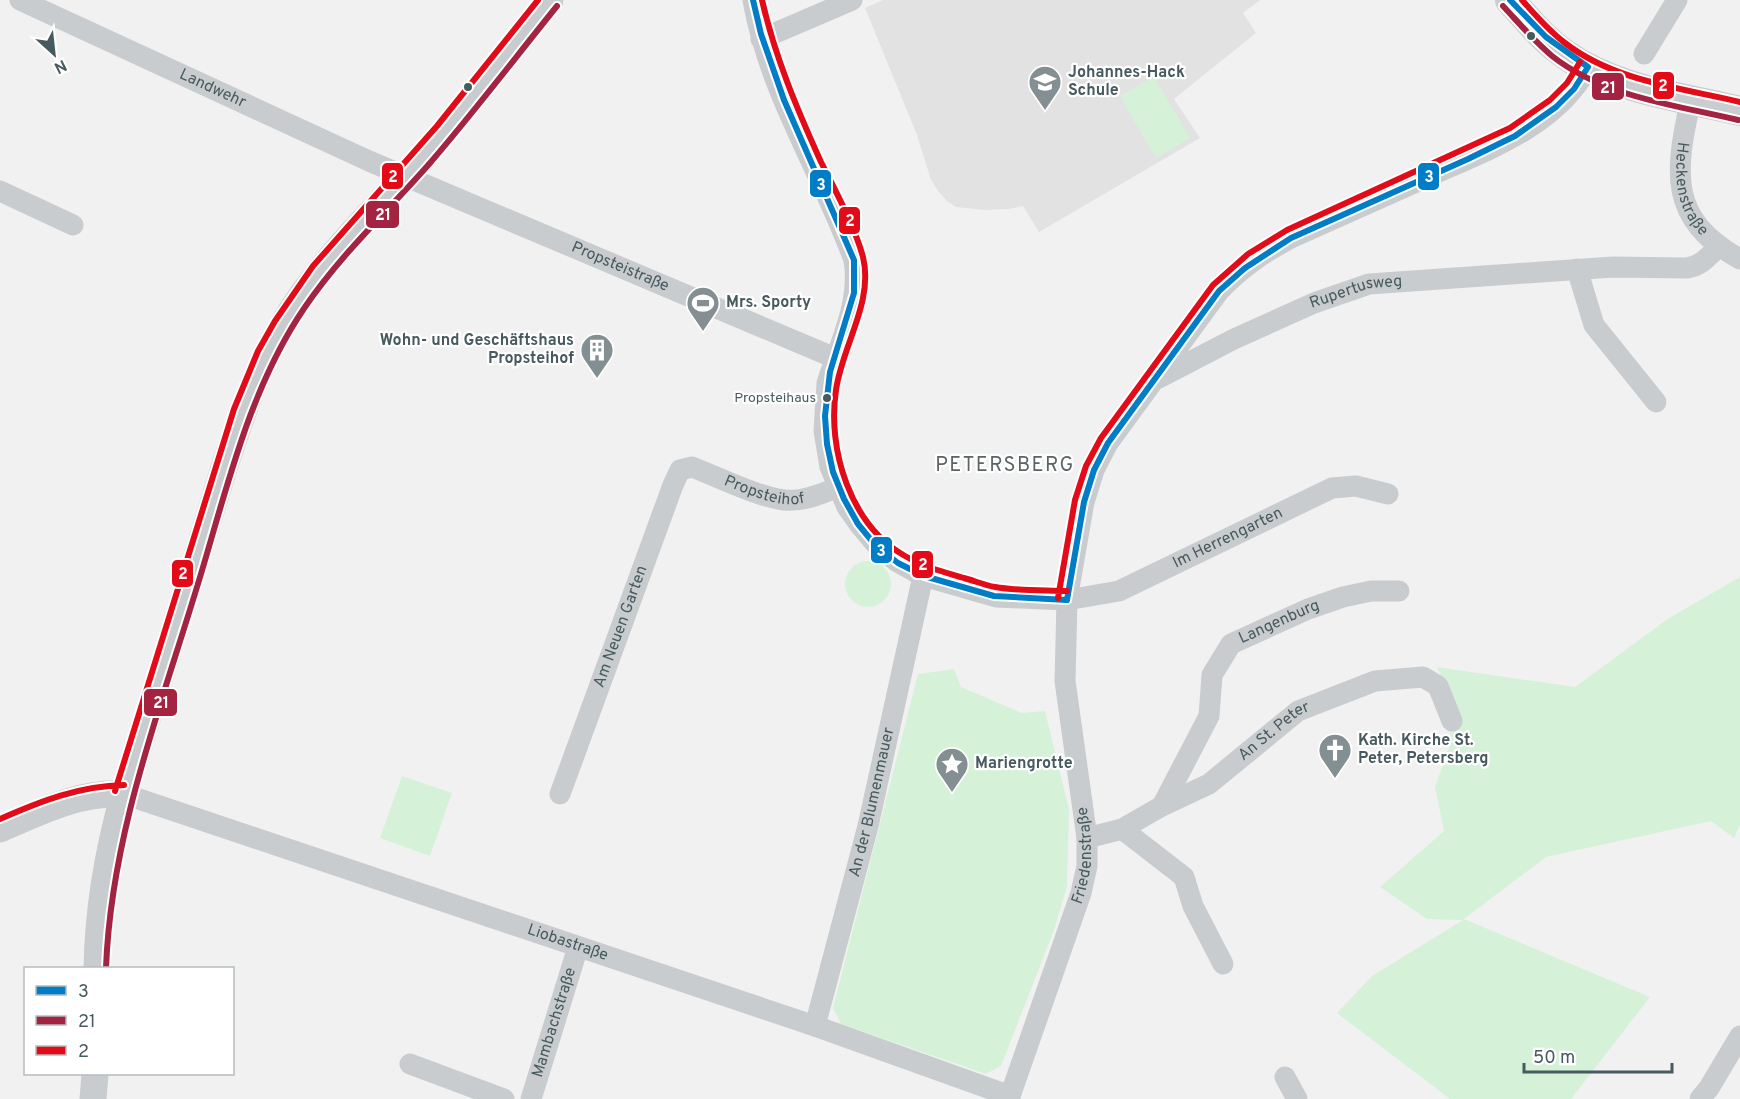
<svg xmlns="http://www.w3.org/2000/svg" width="1740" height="1099" font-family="Overpass,sans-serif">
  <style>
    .education { fill: #e3e2e3 }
    .green { fill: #d5f2d9 }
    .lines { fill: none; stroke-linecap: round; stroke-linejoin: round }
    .minor { stroke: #c8ccce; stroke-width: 21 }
    .tertiary { stroke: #c8ccce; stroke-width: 27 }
    .secondary { stroke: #c9cdcf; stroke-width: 30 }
    .bus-1-casing { stroke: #fff; stroke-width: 10 }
    .bus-2-casing { stroke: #fff; stroke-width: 10 }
    .bus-3-casing { stroke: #fff; stroke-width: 10 }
    .bus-1 { stroke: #007dc6; stroke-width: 6 }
    .bus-2 { stroke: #a32340; stroke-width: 6 }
    .bus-3 { stroke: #e30b17; stroke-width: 6 }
    .bus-dot { fill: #475a5f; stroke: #fff; stroke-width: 2 }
    .labels { text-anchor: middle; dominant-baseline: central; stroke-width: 4.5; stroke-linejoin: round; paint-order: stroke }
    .bus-label { font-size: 14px; fill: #475a5f; stroke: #fff; text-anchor: end }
    .poi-label { font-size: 16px; font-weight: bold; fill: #475a5f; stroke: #fff; text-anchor: start }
    .street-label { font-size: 16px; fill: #475a5f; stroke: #fff }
    .quarter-label { font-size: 20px; letter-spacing: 1.5px; fill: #5c6366; stroke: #fff }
    .line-badge { stroke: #fff; stroke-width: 2 }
    .badge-label { font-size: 16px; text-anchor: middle; font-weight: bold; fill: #fff }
  </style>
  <rect width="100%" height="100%" fill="#f2f1f1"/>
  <path class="education" d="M 883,0 L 1260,0 L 1243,13 L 1256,33 L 1174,99 L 1200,138 L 1039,232 L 1023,206 L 1009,209 L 984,210 L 956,207 L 947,201 L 938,191 L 931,180 L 917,135 L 865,8 Z"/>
  <path class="green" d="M 1154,77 L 1190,138 L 1156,158 L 1120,96 Z
    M845 584a23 23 0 1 1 46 0a23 23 0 1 1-46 0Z
    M 1740,577 L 1740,825 L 1734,838 L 1711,821 L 1546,857 L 1464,919 L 1650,997 L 1571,1099 L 1450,1099 L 1337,1013 L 1372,976 L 1463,920 L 1427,919 L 1380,887 L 1444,831 L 1435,787 L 1450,745 L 1450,698 L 1437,667 L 1575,687 L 1669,618 Z
    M 954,669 L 961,687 L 1022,713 L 1045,711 L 1069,809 L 1067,887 L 1054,930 L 1001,1066 L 986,1074 L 841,1024 L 833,1008 L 918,674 Z
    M 402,776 L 452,793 L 430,856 L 380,838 Z"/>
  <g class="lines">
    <g class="minor">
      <path id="s1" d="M 20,0 L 369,161 L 835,358"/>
      <path id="s2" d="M 753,0 C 769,93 822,172 854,260 C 861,301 840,344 827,383 L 824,431 L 830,467 L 847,507 L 859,524 L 874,542 L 896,561 L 923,576 L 996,597 L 1067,600 L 1119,591 L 1332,488 L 1356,486 L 1388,494"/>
      <path d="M 761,39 L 852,0"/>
      <path d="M 1644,54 L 1677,0"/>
      <path id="s3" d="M 1691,99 C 1675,171 1667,219 1740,259"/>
      <path d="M 0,191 L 73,225"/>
      <path d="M 1577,269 L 1594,325 L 1656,402"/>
      <path id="s4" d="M 1159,378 L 1234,339 L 1314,303 L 1369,284 L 1613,267 L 1687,268 C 1701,266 1708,257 1718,247"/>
      <path id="s5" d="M 124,794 L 815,1026 L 1010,1096"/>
      <path id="s6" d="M 560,794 L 673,485 L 680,470 L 692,467 C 718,477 758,497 784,500 C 802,502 822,494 838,487"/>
      <path id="s7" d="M 1162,806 L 1209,716 L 1212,675 L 1231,644 L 1308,609 L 1343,597 L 1371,591 L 1399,591"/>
      <path d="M 1122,829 L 1184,877 L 1193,906 L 1223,964"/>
      <path id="s8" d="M 1087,838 L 1122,829 L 1162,806 L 1209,784 L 1298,711 L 1375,681 L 1423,677 L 1438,686 L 1452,721"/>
      <path id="s9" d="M 815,1026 L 868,826 L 923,576"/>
      <path d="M 410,1064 L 504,1099"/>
      <path d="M 1285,1077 L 1297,1099"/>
      <path id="s10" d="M 531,1099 L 578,947"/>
      <path id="s11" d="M 1009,1099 L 1081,893 L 1087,866 L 1087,838 L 1065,681 L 1067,600 L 1084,502 L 1094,470 L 1108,443 L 1219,291 C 1242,267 1263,253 1291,238 C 1334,219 1378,199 1421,180 C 1481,152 1555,129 1588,67"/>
      <path d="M 1700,1099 L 1709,1088 L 1740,1036"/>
    </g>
    <path class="tertiary" d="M 0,829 C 41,811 79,792 124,794
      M 97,968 C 98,909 108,851 124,794 L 225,465 C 241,417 256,370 282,326 C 319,263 372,213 421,159 C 466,108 507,54 550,0
      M 93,1099 L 95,1074"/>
    <path class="secondary" d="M 1510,0 C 1527,19 1544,40 1566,55 C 1616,90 1682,97 1740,111"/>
    <defs>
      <path id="bus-1" d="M 753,0 L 761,34 L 784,100 L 854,260 L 854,293 L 830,372 L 825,416 L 827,444 L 833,472 L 844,499 L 858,524 L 876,546 L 898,563 L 924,576 L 994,596 L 1067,600
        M 1510,0 L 1546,37 L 1588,67
        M 1067,600 L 1084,502 L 1094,470 L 1108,443 L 1219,291 L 1245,268 L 1291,238 L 1468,159 L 1515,136 L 1556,107 L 1574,89 L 1588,67"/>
      <path id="bus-2" d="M 1503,6 C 1519,23 1534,41 1552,56 C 1604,97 1675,105 1738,120
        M 106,968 C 111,836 159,712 197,587 C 226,493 248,390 305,307 C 341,254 388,211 430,163 C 474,112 515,58 557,6"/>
      <path id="bus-3" d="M 762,0 C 775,57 797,109 821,162 C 835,190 855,227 863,257 C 874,302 842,346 836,390 C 827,449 850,525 905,556 C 924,567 944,572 964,578 C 975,581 984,585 995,587 C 1018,591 1044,590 1067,591
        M 1522,0 C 1535,15 1549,31 1565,43 C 1614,81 1681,88 1740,102
        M 1058,598 L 1075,500 L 1086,466 L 1101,438 L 1213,285 L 1248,254 L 1287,230 L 1510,128 L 1550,100 L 1567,83 L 1580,62
        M 115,791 L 234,409 L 258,351 L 275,321 L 313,266 L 437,126 L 538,0
        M 0,819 C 41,801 79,786 124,785"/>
    </defs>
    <use href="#bus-1" class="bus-1-casing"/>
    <use href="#bus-2" class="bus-2-casing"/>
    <use href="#bus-3" class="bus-3-casing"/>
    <use href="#bus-1" class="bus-1"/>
    <use href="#bus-2" class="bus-2"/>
    <use href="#bus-3" class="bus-3"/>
  </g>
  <defs>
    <symbol id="school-pin" viewBox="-11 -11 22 30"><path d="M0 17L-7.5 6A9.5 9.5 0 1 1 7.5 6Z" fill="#838f92" stroke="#fff"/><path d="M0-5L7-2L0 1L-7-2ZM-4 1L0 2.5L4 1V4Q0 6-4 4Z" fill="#fff"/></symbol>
    <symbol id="stadium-pin" viewBox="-11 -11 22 30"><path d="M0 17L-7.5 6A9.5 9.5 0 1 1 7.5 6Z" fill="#838f92" stroke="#fff"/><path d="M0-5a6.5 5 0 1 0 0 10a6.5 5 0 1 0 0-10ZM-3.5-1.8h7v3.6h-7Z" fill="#fff"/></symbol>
    <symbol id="building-pin" viewBox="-11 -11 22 30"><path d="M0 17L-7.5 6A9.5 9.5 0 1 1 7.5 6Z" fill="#838f92" stroke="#fff"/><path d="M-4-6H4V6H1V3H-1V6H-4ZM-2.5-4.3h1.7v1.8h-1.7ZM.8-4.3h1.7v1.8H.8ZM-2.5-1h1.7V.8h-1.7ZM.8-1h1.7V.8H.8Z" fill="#fff"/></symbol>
    <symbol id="church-pin" viewBox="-11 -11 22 30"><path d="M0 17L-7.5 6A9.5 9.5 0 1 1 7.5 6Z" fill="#838f92" stroke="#fff"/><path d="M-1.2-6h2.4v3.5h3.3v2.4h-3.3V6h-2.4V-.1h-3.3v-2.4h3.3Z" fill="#fff"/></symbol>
    <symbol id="sight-pin" viewBox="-11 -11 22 30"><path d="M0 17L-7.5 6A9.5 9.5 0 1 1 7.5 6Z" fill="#838f92" stroke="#fff"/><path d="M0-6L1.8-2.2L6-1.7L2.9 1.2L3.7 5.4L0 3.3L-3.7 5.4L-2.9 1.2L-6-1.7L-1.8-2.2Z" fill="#fff"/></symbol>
  </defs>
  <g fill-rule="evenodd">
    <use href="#school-pin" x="1026" y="63" width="38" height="52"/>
    <use href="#stadium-pin" x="684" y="284" width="38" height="52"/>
    <use href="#building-pin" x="578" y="331" width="38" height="52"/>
    <use href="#church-pin" x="1316" y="731" width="38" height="52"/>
    <use href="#sight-pin" x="933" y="745" width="38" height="52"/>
  </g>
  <g class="bus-dot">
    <circle cx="1531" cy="36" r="5"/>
    <circle cx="468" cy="87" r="5"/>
    <circle cx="827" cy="398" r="5"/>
  </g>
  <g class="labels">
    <g class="bus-label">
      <text x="816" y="398">Propsteihaus</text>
    </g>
    <g class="poi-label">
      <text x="1068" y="73">Johannes-Hack<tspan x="1068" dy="18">Schule</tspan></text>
      <text x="726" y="303">Mrs. Sporty</text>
      <text x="574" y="341" text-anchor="end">Wohn- und Geschäftshaus<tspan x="574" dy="18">Propsteihof</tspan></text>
      <text x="1358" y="741">Kath. Kirche St.<tspan x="1358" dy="18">Peter, Petersberg</tspan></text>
      <text x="975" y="764">Mariengrotte</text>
    </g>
    <g class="street-label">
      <text stroke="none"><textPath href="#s1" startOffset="212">Landwehr</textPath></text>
      <text stroke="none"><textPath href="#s3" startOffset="93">Heckenstraße</textPath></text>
      <text stroke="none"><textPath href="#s1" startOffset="657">Propsteistraße</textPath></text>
      <text stroke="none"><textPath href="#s4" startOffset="216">Rupertusweg</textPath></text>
      <text stroke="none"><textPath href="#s6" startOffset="435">Propsteihof</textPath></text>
      <text stroke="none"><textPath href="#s2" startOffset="960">Im Herrengarten</textPath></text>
      <text stroke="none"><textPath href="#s7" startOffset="232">Langenburg</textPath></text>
      <text stroke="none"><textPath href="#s6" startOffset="178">Am Neuen Garten</textPath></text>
      <text stroke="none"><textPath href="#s8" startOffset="218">An St. Peter</textPath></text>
      <text stroke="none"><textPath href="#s9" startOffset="231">An der Blumenmauer</textPath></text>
      <text stroke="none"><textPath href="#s11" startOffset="256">Friedenstraße</textPath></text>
      <text stroke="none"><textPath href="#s5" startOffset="468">Liobastraße</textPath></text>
      <text stroke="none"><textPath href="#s10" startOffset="80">Mambachstraße</textPath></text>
    </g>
    <g class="quarter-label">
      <text x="1005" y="466">PETERSBERG</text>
    </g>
  </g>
  <g class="line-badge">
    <rect x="1652" y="71" width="23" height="29" rx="6" fill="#e30b17"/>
    <rect x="1591" y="72" width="34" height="29" rx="6" fill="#a32340"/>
    <rect x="381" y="162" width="23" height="28" rx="6" fill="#e30b17"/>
    <rect x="1417" y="162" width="23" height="29" rx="6" fill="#007dc6"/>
    <rect x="809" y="169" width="23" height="29" rx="6" fill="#007dc6"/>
    <rect x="365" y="200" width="35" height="29" rx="6" fill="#a32340"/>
    <rect x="838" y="206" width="23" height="29" rx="6" fill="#e30b17"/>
    <rect x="870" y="536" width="23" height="28" rx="6" fill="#007dc6"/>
    <rect x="911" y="550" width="23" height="29" rx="6" fill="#e30b17"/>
    <rect x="171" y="559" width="23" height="29" rx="6" fill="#e30b17"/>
    <rect x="143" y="688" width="35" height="29" rx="6" fill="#a32340"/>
  </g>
  <g class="badge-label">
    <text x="1663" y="91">2</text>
    <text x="1608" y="93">21</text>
    <text x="393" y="182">2</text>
    <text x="1429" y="182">3</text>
    <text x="821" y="190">3</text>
    <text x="383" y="220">21</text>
    <text x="850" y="226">2</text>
    <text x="881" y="556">3</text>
    <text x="923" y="570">2</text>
    <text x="183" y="579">2</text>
    <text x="161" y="708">21</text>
  </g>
  <rect x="24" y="967" width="210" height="108" fill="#ffffff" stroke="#b5bdbf" stroke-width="1.5"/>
  <rect x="36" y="986" width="30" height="9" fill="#007dc6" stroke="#b5bdbf" stroke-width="1.5"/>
  <text x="78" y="997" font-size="18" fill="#475a5f">3</text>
  <rect x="36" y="1016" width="30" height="9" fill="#a32340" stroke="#b5bdbf" stroke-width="1.5"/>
  <text x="78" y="1027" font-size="18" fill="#475a5f">21</text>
  <rect x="36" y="1046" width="30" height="9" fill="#e30b17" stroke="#b5bdbf" stroke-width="1.5"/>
  <text x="78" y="1057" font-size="18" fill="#475a5f">2</text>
  <g transform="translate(54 54) rotate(153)" stroke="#ffffff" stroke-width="4.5" paint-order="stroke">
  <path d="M0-4.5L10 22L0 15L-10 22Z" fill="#475a5f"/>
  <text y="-9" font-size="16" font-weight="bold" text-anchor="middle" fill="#475a5f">N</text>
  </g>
  <path d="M1524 1063v9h148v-9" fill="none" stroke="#475a5f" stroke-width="3"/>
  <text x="1533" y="1063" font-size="18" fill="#475a5f" stroke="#ffffff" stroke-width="4.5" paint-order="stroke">50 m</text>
</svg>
